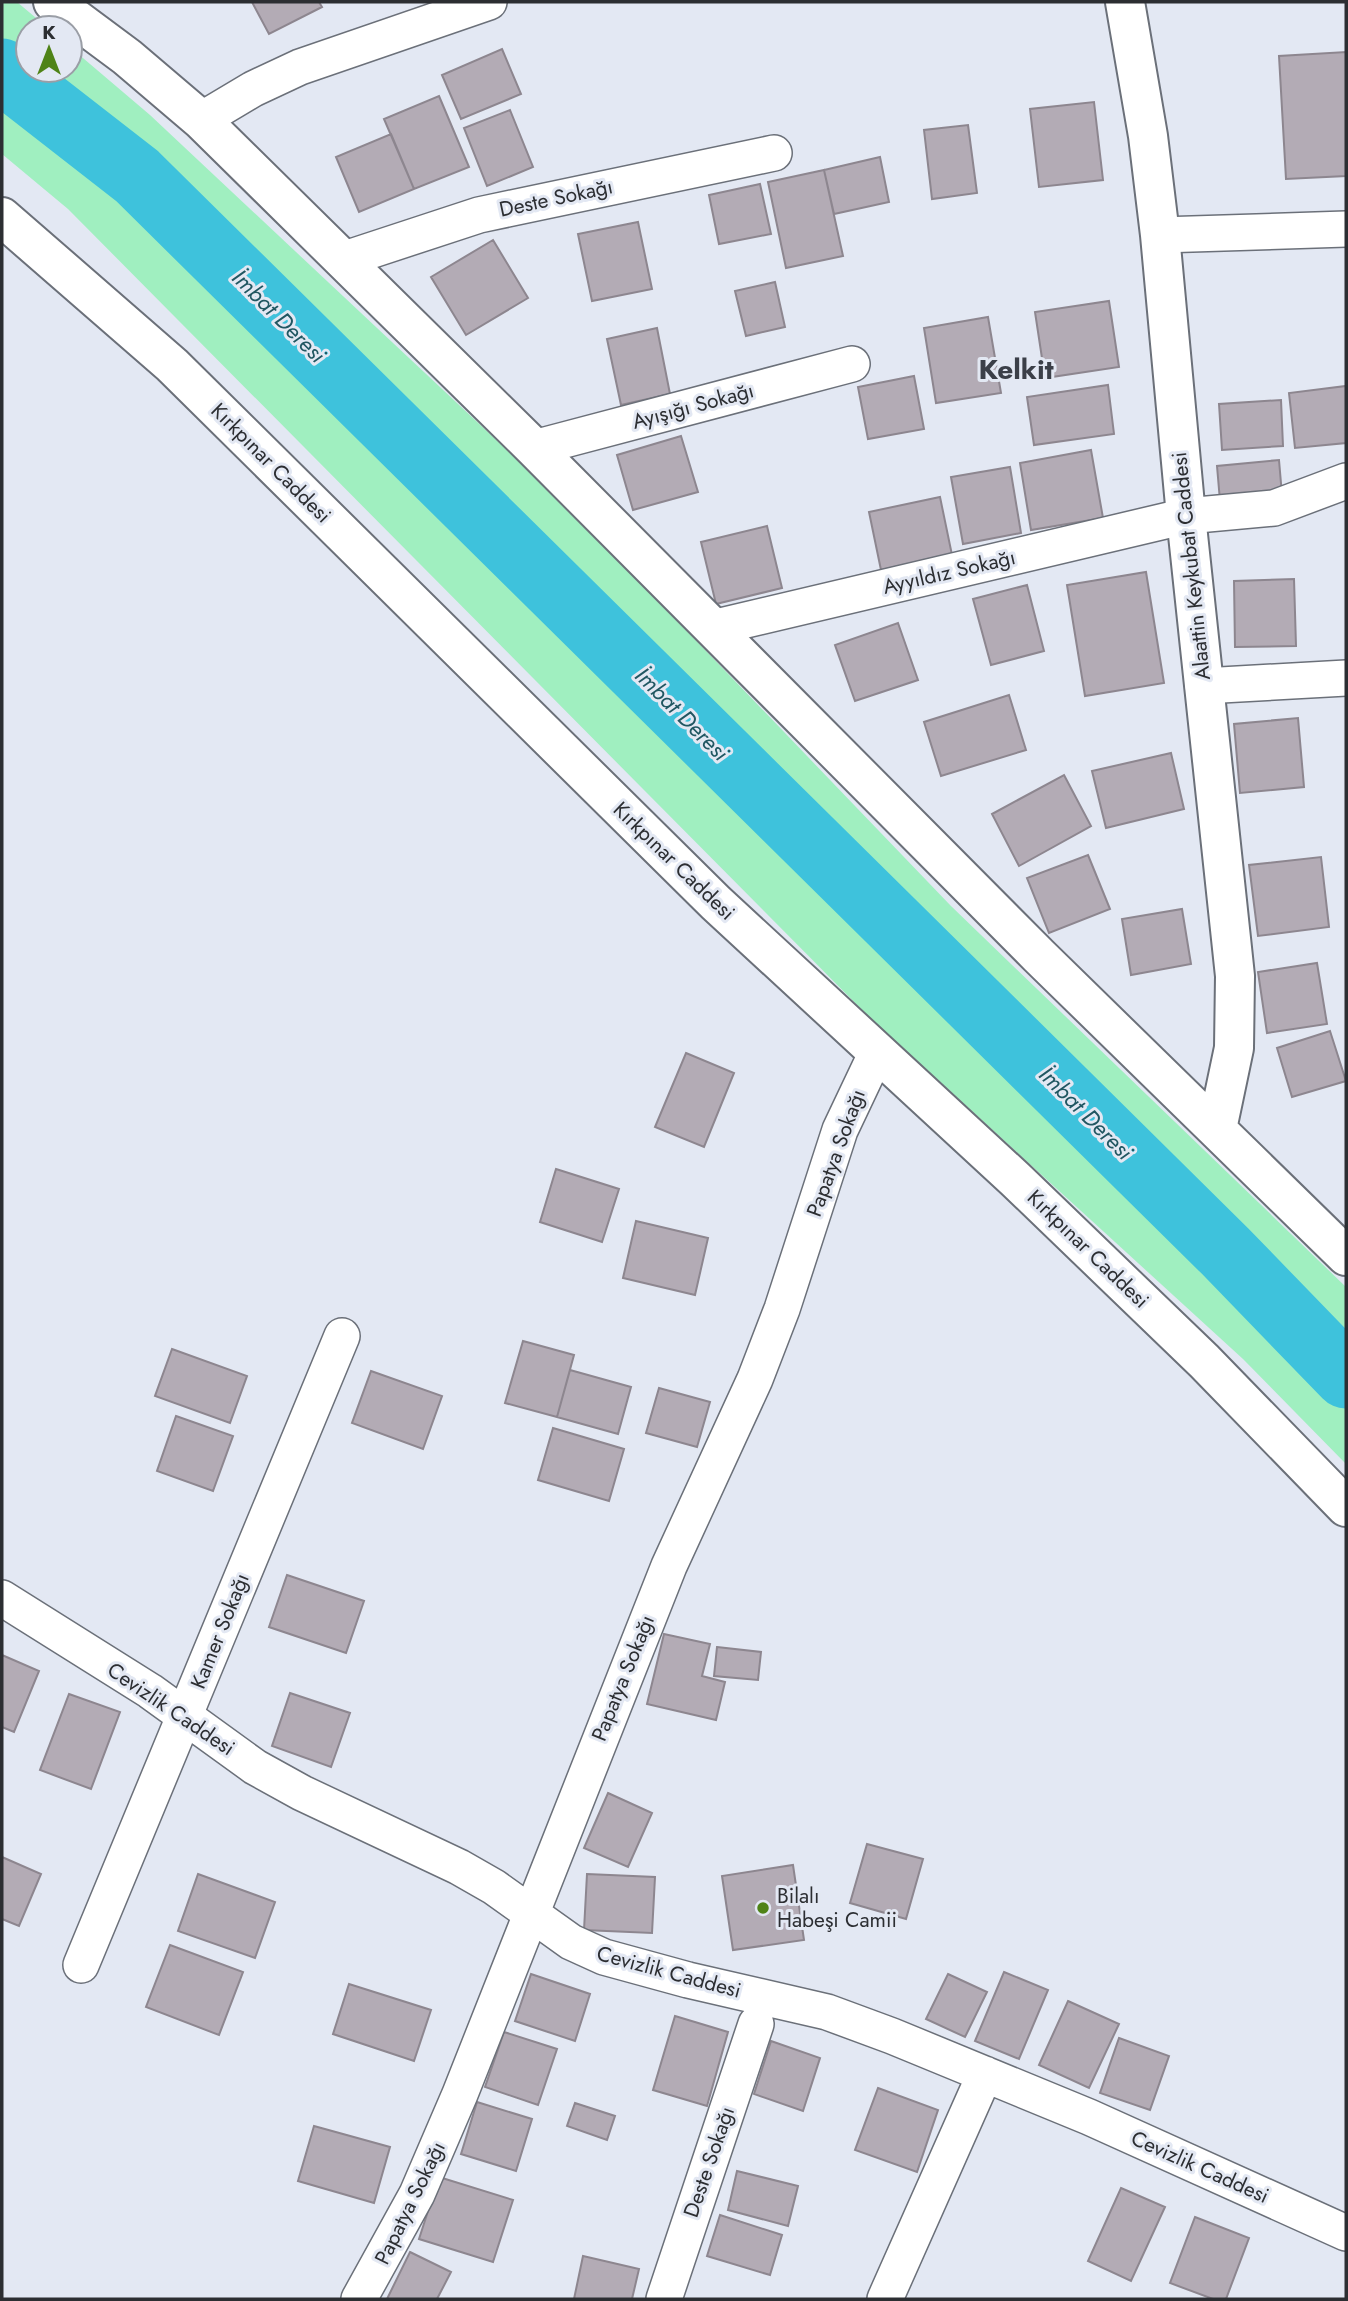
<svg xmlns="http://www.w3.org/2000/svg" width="1348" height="2301" font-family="Jost,sans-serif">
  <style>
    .green { fill: #a0efc0 }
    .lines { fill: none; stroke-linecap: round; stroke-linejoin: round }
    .river { stroke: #3ec2dc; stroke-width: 65 }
    .building { fill: #b3abb5; stroke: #8d868f; stroke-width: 2 }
    .street-casing { stroke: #6b7079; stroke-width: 38 }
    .secondary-casing { stroke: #6b7079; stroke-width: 42 }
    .street { stroke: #fff; stroke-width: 35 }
    .secondary { stroke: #fff; stroke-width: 38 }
    .poi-dot { fill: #4f8317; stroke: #e3e8f3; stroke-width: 2.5 }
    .labels { text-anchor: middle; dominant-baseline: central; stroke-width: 6; stroke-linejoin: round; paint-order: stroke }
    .street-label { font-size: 21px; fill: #2c2e32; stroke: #e3e8f3 }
    .poi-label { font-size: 21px; fill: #2c2e32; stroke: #e3e8f3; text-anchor: start }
    .water-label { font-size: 23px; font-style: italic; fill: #215762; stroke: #e3e8f3 }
    .district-label { font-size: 28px; font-weight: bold; fill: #3b3f48; stroke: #e3e8f3 }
  </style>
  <rect width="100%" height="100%" fill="#e3e8f3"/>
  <path class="green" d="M 2,2 L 17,2 L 48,28 L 28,28 L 28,70 L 70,70 L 70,47 L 150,115 L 570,509 L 951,906 L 1346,1287 L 1346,1464 L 1243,1359 L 871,1019 L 68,209 L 2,154 Z"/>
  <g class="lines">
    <path class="river" d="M 2,71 L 137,176 L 1225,1251 L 1346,1376"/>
  </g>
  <path class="building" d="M 252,2 L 319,2 L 322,7 L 269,34 Z
    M 502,49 L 521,94 L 461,119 L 442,75 Z
    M 1346,52 L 1346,176 L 1286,179 L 1279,56 Z
    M 439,96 L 469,167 L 414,189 L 384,119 Z
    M 1094,102 L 1103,180 L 1039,187 L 1030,109 Z
    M 510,110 L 533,167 L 487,186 L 464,128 Z
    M 968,125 L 977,193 L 932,199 L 924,130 Z
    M 391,134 L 414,189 L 359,212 L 336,157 Z
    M 880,157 L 889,202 L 834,214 L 824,170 Z
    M 824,170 L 843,256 L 786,268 L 768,182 Z
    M 760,184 L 771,234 L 719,244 L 709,195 Z
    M 638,222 L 652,289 L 592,301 L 578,234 Z
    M 493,240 L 528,298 L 466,335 L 431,277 Z
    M 775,282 L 785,327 L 746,336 L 735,291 Z
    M 1109,301 L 1119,367 L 1045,378 L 1035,312 Z
    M 988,317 L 1001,393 L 936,403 L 924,328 Z
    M 657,328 L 670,394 L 621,405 L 607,339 Z
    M 914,376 L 924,429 L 868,439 L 858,387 Z
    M 1108,385 L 1114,434 L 1034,445 L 1027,397 Z
    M 1346,386 L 1346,443 L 1295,448 L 1289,393 Z
    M 1281,400 L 1283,446 L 1222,450 L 1219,404 Z
    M 681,436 L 698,492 L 633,510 L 617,455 Z
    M 1091,450 L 1103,518 L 1031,530 L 1020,463 Z
    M 1279,460 L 1282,495 L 1220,501 L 1217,466 Z
    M 1010,467 L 1021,533 L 963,544 L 951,477 Z
    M 940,497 L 952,555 L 881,570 L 869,512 Z
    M 767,526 L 782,588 L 716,604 L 701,542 Z
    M 1146,572 L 1164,683 L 1085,696 L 1067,585 Z
    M 1294,579 L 1296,646 L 1235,647 L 1234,581 Z
    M 1027,585 L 1044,651 L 991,665 L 973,599 Z
    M 898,623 L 918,680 L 855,701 L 835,645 Z
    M 1009,695 L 1026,750 L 941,776 L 924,722 Z
    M 1298,718 L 1304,787 L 1240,793 L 1234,724 Z
    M 1171,753 L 1184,809 L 1106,828 L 1092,771 Z
    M 1064,775 L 1091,826 L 1019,866 L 992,814 Z
    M 1088,855 L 1110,909 L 1049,933 L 1027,878 Z
    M 1321,857 L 1329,927 L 1258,936 L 1249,865 Z
    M 1182,909 L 1191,964 L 1131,975 L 1122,919 Z
    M 1317,963 L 1327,1024 L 1267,1033 L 1258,972 Z
    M 1330,1031 L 1346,1081 L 1292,1097 L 1277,1048 Z
    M 686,1053 L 734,1073 L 704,1147 L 655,1127 Z
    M 556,1169 L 619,1189 L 602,1242 L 540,1222 Z
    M 636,1221 L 708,1238 L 695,1295 L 623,1278 Z
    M 523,1341 L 574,1355 L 557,1417 L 505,1403 Z
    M 172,1349 L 247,1376 L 230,1423 L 155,1396 Z
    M 570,1370 L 631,1387 L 618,1434 L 557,1417 Z
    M 371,1371 L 442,1396 L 423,1449 L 352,1423 Z
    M 659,1388 L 710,1402 L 697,1447 L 646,1433 Z
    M 176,1416 L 233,1436 L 213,1491 L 157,1471 Z
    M 553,1428 L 624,1449 L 609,1501 L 538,1480 Z
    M 287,1575 L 364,1601 L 346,1653 L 269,1627 Z
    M 664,1634 L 710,1644 L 702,1676 L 725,1682 L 716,1720 L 647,1704 Z
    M 717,1647 L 761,1652 L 758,1680 L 714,1676 Z
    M 2,1655 L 39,1671 L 14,1732 L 2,1727 Z
    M 290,1693 L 350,1713 L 331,1767 L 272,1746 Z
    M 69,1694 L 120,1712 L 91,1789 L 40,1770 Z
    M 608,1793 L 652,1813 L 628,1867 L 584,1848 Z
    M 867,1844 L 923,1859 L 906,1919 L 850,1903 Z
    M 2,1857 L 41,1874 L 19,1926 L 2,1919 Z
    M 793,1865 L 804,1940 L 733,1950 L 722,1876 Z
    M 198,1874 L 275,1902 L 255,1958 L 178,1931 Z
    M 587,1874 L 655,1877 L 652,1933 L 584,1930 Z
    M 170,1945 L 243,1972 L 219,2035 L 146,2007 Z
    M 1004,1972 L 1048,1990 L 1019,2059 L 975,2041 Z
    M 531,1974 L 590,1994 L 575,2041 L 515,2021 Z
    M 948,1974 L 987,1992 L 965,2037 L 926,2019 Z
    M 349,1984 L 431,2010 L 414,2061 L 333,2034 Z
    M 1068,2001 L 1119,2024 L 1089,2088 L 1039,2065 Z
    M 675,2016 L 728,2032 L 707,2106 L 653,2090 Z
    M 504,2032 L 557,2049 L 538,2105 L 485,2087 Z
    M 1119,2038 L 1169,2056 L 1150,2110 L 1100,2093 Z
    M 771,2041 L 820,2058 L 803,2111 L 754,2094 Z
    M 878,2088 L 938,2110 L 917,2172 L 855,2150 Z
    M 477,2102 L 532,2119 L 516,2171 L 461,2154 Z
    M 575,2103 L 615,2116 L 607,2140 L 567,2126 Z
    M 314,2126 L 390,2147 L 374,2203 L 298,2181 Z
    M 737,2171 L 798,2186 L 788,2226 L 728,2210 Z
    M 439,2177 L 513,2200 L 493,2262 L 419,2239 Z
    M 1121,2188 L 1165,2207 L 1131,2281 L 1088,2261 Z
    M 720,2215 L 782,2235 L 770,2275 L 707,2256 Z
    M 1195,2217 L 1249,2238 L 1226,2299 L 1213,2299 L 1170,2283 Z
    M 410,2252 L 451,2272 L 437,2299 L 387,2299 Z
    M 583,2256 L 639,2269 L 632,2299 L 574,2299 Z"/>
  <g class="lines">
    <defs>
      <path id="street" d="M 201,120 L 253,89 L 300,67 L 489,2
        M 1160,235 L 1346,229
        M 342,260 L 479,215 L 774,153
        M 534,448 L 852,364
        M 712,628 L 1186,516 L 1274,508 L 1346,481
        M 1203,686 L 1346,678
        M 2,1598 L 150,1691 L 255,1767 L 302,1793 L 459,1867 L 494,1887 L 571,1942 L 604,1957 L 688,1980 L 827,2012 L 892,2036 L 1089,2117 L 1346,2233
        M 81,1965 L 342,1336
        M 359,2299 L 417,2194 L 460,2094 L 669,1566 L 755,1379 L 782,1309 L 840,1130 L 877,1052
        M 664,2299 L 756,2024
        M 885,2299 L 985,2074"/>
      <path id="secondary" d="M 53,2 L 127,57 L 201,120 L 534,448 L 1039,956 L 1346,1256
        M 1125,2 L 1148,136 L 1160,235 L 1186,516 L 1235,976 L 1234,1048 L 1217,1129
        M 2,217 L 172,365 L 716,903 L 1015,1179 L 1204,1361 L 1346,1507"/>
    </defs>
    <use href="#street" class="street-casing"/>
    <use href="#secondary" class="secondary-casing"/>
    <use href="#street" class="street"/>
    <use href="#secondary" class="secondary"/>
  </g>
  <circle class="poi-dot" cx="763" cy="1908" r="7"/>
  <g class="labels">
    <g class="street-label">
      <text transform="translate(556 198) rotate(-12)">Deste Sokağı</text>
      <text transform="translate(693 406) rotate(-15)">Ayışığı Sokağı</text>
      <text transform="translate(271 463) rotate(45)">Kırkpınar Caddesi</text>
      <text transform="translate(1191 566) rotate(-96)">Alaattin Keykubat Caddesi</text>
      <text transform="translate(949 572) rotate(-13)">Ayyıldız Sokağı</text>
      <text transform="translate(674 861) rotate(44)">Kırkpınar Caddesi</text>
      <text transform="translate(836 1153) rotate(-70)">Papatya Sokağı</text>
      <text transform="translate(1088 1249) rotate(44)">Kırkpınar Caddesi</text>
      <text transform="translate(220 1631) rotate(-68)">Kamer Sokağı</text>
      <text transform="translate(623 1678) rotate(-68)">Papatya Sokağı</text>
      <text transform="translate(171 1709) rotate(34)">Cevizlik Caddesi</text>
      <text transform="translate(669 1972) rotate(15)">Cevizlik Caddesi</text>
      <text transform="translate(709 2162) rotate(-71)">Deste Sokağı</text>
      <text transform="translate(1200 2167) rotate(24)">Cevizlik Caddesi</text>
      <text transform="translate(410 2203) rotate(-64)">Papatya Sokağı</text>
    </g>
    <g class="poi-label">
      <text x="777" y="1896">Bilalı<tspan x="777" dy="24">Habeşi Camii</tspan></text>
    </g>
    <g class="water-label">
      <text transform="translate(279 316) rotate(45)">İmbat Deresi</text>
      <text transform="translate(682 714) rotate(45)">İmbat Deresi</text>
      <text transform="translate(1086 1113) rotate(45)">İmbat Deresi</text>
    </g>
    <g class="district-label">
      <text x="1016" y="369">Kelkit</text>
    </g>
  </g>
  <rect width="1348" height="2301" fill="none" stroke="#2c2e32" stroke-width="7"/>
  <g transform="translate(49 49)"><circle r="33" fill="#e3e8f3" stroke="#9a9ea6" stroke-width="2"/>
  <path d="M0-5L12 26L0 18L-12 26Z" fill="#4f8317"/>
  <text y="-10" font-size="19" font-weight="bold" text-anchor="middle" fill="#2c2e32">K</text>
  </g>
</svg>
